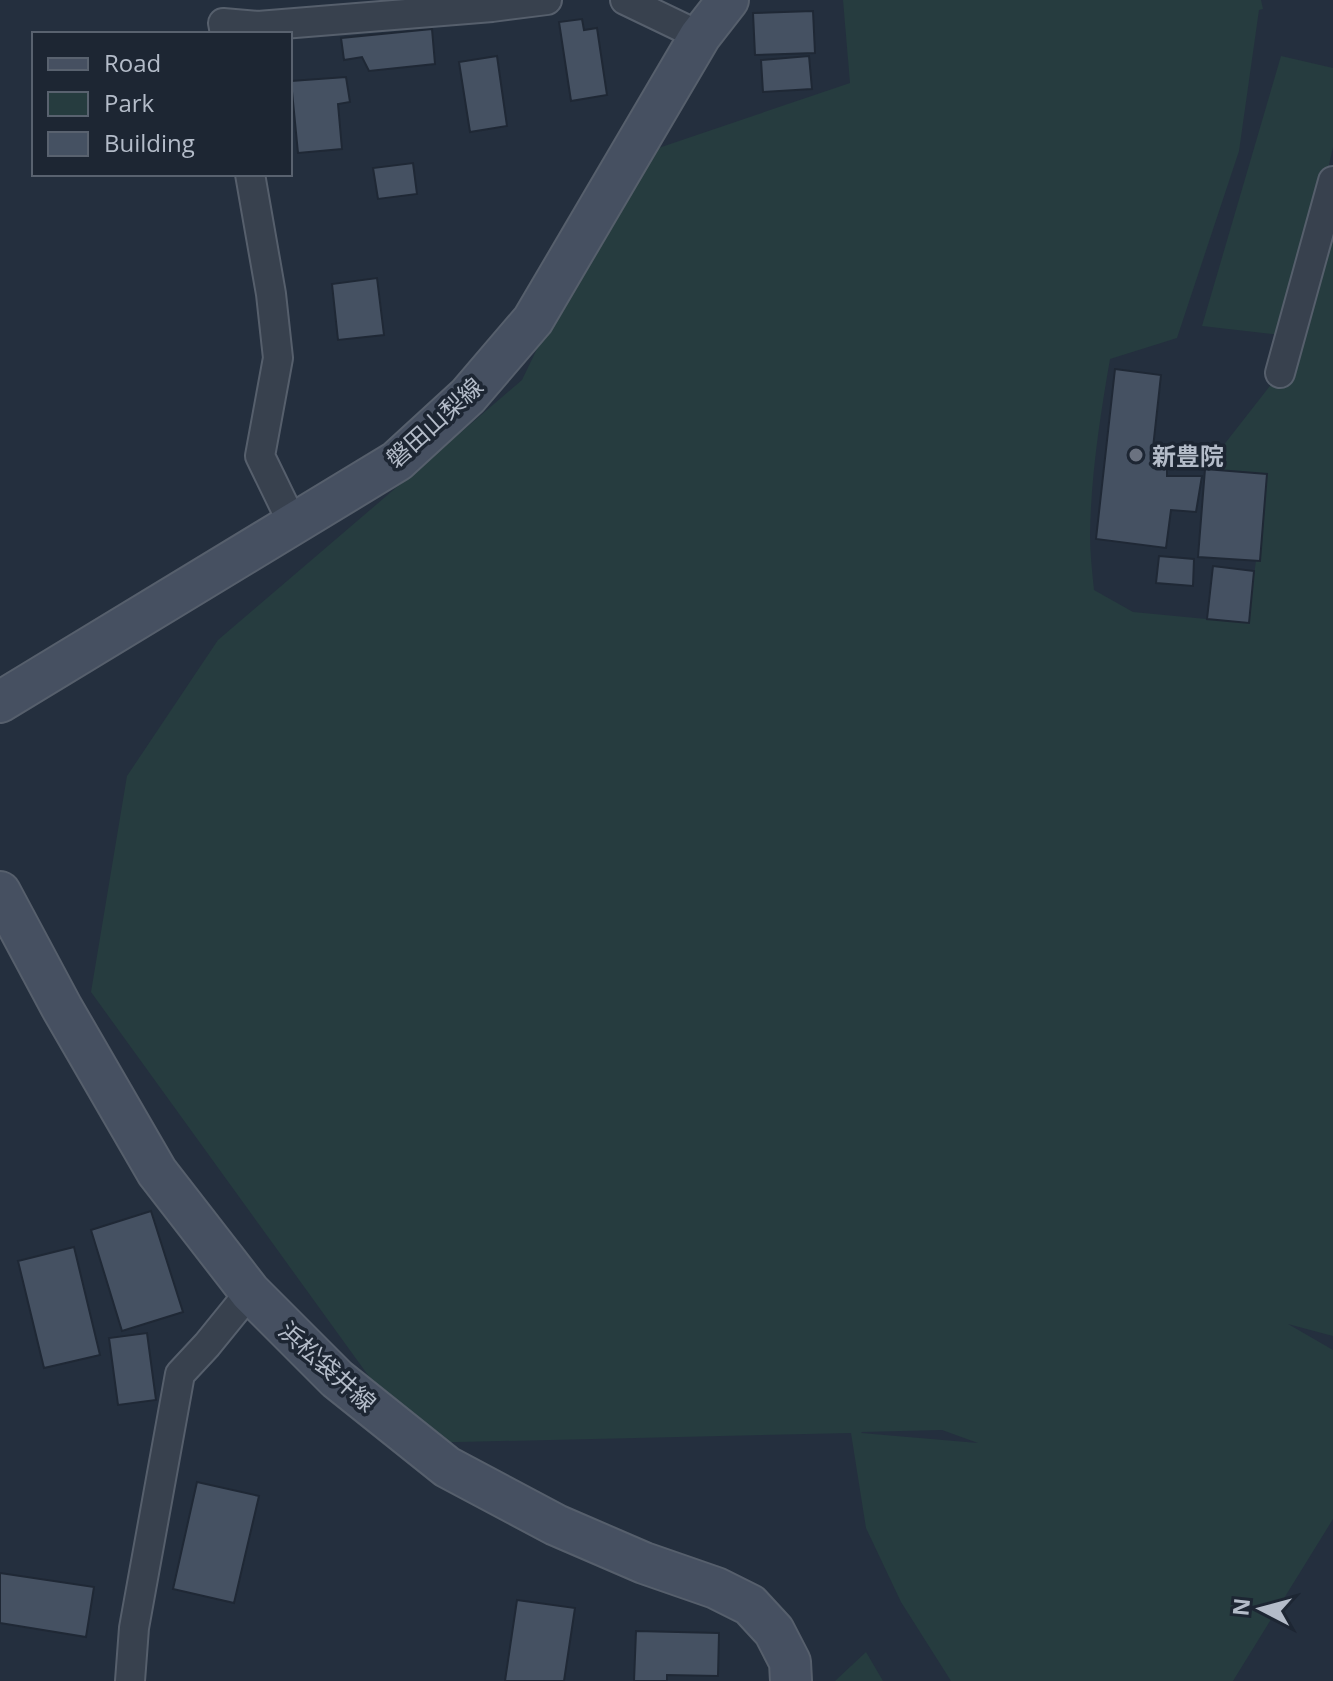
<svg xmlns="http://www.w3.org/2000/svg" width="1333" height="1681" font-family="'Open Sans','Noto Sans JP',sans-serif">
  <style>
    .green { fill: #263c3f; fill-rule: evenodd }
    .building { fill: #455162; stroke: #1f2835; stroke-width: 2 }
    .lines { fill: none; stroke-linecap: round; stroke-linejoin: round }
    .minor-casing { stroke: #565f6c; stroke-width: 32 }
    .secondary-casing { stroke: #565f6c; stroke-width: 44 }
    .minor { stroke: #38414e; stroke-width: 28 }
    .secondary { stroke: #465061; stroke-width: 40 }
    .worship-dot { fill: #6b7280; stroke: #1d2633; stroke-width: 3 }
    .labels { text-anchor: middle; dominant-baseline: central; stroke-width: 7; stroke-linejoin: round; paint-order: stroke }
    .street-label { font-size: 24px; fill: #b4bcc9; stroke: #1d2633 }
    .poi-label { font-size: 24px; font-weight: bold; fill: #b4bcc9; stroke: #1d2633; text-anchor: start }
  </style>
  <rect width="100%" height="100%" fill="#242f3e"/>
  <path class="green" d="M 843,0 L 1261,0 L 1263,9 L 1259,10 L 1239,151 L 1177,338 L 1110,359 C 1100,417 1091,475 1090,534 C 1090,552 1092,571 1094,590 L 1133,612 L 1248,623 L 1267,474 L 1205,469 L 1280,373 L 1290,336 L 1202,326 L 1281,56 L 1333,68 L 1333,147 L 1297,309 L 1333,224 L 1333,1336 L 1288,1324 L 1333,1350 L 1333,1519 L 1233,1681 L 951,1681 L 901,1602 L 866,1528 L 851,1433 L 417,1443 L 91,992 L 127,776 L 218,640 L 522,380 L 629,158 L 850,83 ZM 942,1430 L 978,1443 L 861,1433 L 862,1432 Z
    M 866,1652 L 883,1681 L 835,1681 Z"/>
  <path class="building" d="M 813,11 L 815,53 L 755,55 L 753,13 Z
    M 582,19 L 584,30 L 597,28 L 607,95 L 571,101 L 559,22 Z
    M 432,29 L 435,64 L 369,71 L 362,57 L 344,60 L 341,38 Z
    M 497,56 L 507,126 L 470,132 L 459,62 Z
    M 809,56 L 812,89 L 763,92 L 761,60 Z
    M 346,77 L 350,102 L 338,104 L 342,149 L 298,153 L 291,81 Z
    M 413,163 L 417,194 L 378,199 L 373,168 Z
    M 377,278 L 384,335 L 338,340 L 332,284 Z
    M 1115,369 L 1161,375 L 1153,448 L 1167,450 L 1167,476 L 1202,476 L 1196,512 L 1171,510 L 1166,548 L 1096,539 Z
    M 1205,469 L 1267,474 L 1260,561 L 1198,557 Z
    M 1159,556 L 1194,559 L 1193,586 L 1156,583 Z
    M 1213,566 L 1254,571 L 1249,623 L 1207,619 Z
    M 151,1211 L 183,1312 L 122,1331 L 91,1230 Z
    M 74,1247 L 100,1355 L 44,1368 L 18,1261 Z
    M 147,1333 L 156,1400 L 118,1405 L 109,1338 Z
    M 197,1482 L 259,1496 L 234,1603 L 173,1589 Z
    M 0,1573 L 94,1587 L 86,1637 L 0,1623 Z
    M 517,1600 L 575,1608 L 564,1681 L 505,1681 Z
    M 636,1631 L 719,1633 L 718,1676 L 667,1675 L 667,1681 L 634,1681 Z"/>
  <g class="lines">
    <defs>
      <path id="minor" d="M 625,0 L 700,36
        M 225,34 L 223,23 L 258,26 L 492,7 L 547,0
        M 250,174 L 271,294 L 278,358 L 260,456 L 293,524
        M 1280,373 L 1333,181
        M 130,1681 L 134,1628 L 180,1374 L 207,1345 L 250,1292"/>
      <path id="secondary" d="M 0,702 L 397,461 L 468,396 L 533,320 L 700,36 L 728,0
        M 0,892 L 62,1008 L 157,1172 L 250,1292 L 337,1379 L 447,1467 L 556,1525 L 644,1563 L 716,1588 L 750,1605 L 774,1631 L 790,1662 L 791,1681"/>
    </defs>
    <use href="#minor" class="minor-casing"/>
    <use href="#secondary" class="secondary-casing"/>
    <use href="#minor" class="minor"/>
    <use href="#secondary" class="secondary"/>
  </g>
  <circle class="worship-dot" cx="1136" cy="455" r="8"/>
  <g class="labels">
    <g class="street-label">
      <text transform="translate(434 422) rotate(-42)">磐田山梨線</text>
      <text transform="translate(328 1366) rotate(42)">浜松袋井線</text>
    </g>
    <g class="poi-label">
      <text x="1152" y="455">新豊院</text>
    </g>
  </g>
  <rect x="32" y="32" width="260" height="144" fill="#1d2633" stroke="#59626f" stroke-width="2"/>
  <rect x="48" y="58" width="40" height="12" fill="#465061" stroke="#59626f" stroke-width="2"/>
  <text x="104" y="72" font-size="24" fill="#b4bcc9">Road</text>
  <rect x="48" y="92" width="40" height="24" fill="#263c3f" stroke="#59626f" stroke-width="2"/>
  <text x="104" y="112" font-size="24" fill="#b4bcc9">Park</text>
  <rect x="48" y="132" width="40" height="24" fill="#455162" stroke="#59626f" stroke-width="2"/>
  <text x="104" y="152" font-size="24" fill="#b4bcc9">Building</text>
  <g transform="translate(1261 1609) rotate(276)" stroke="#1d2633" stroke-width="6" paint-order="stroke">
  <path d="M0-6L14 30L0 20L-14 30Z" fill="#b4bcc9"/>
  <text y="-12" font-size="22" font-weight="bold" text-anchor="middle" fill="#b4bcc9">N</text>
  </g>
</svg>
